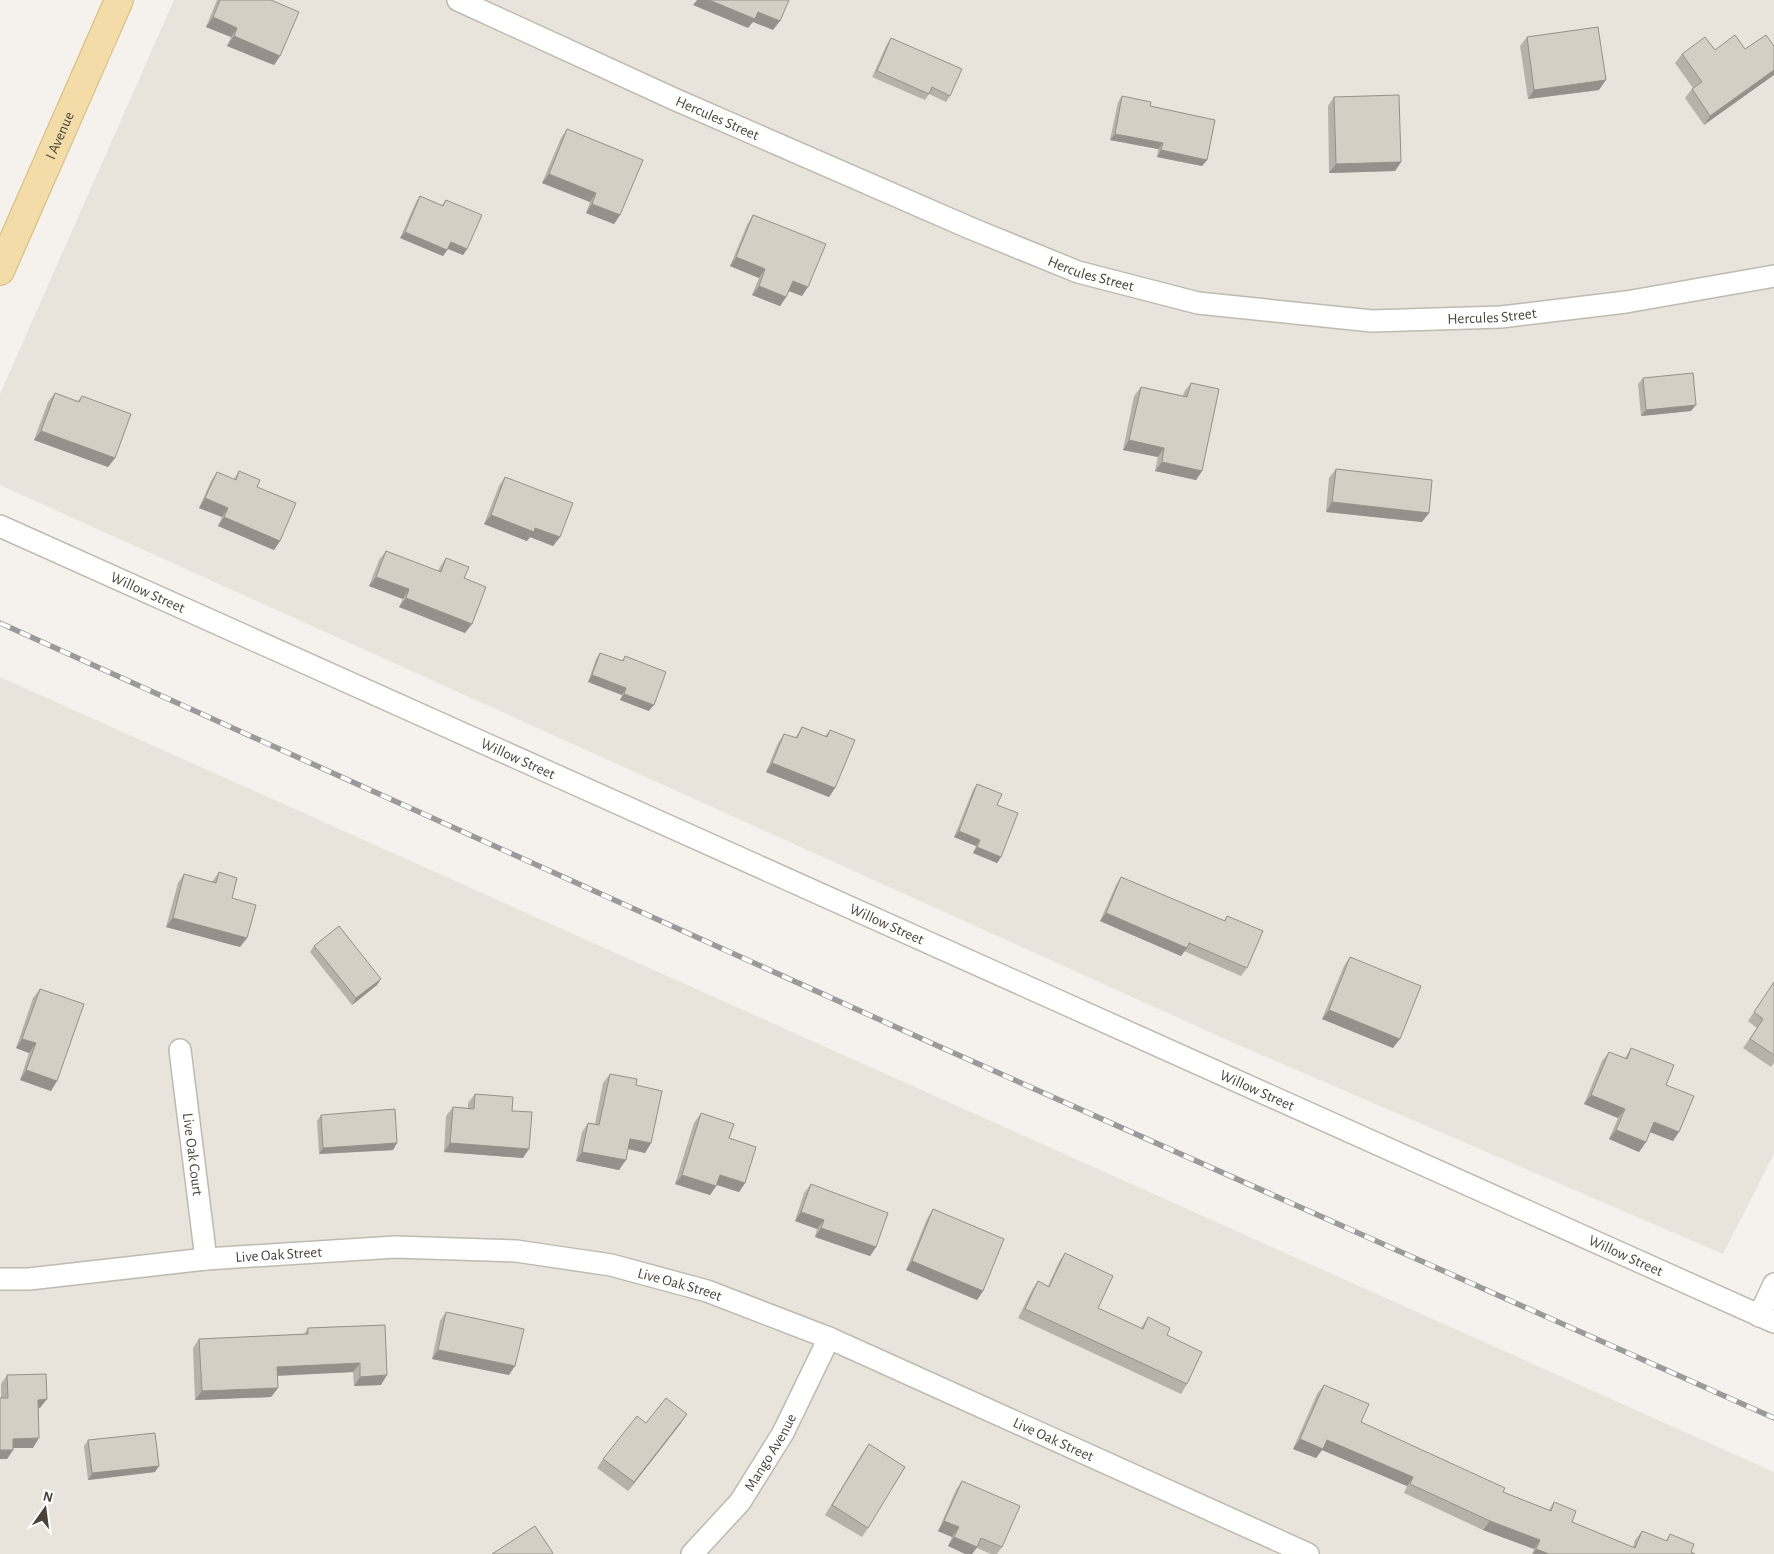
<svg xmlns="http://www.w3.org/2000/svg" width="1774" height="1554" font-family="'Alegreya Sans',sans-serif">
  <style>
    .residential { fill: #e8e4dc }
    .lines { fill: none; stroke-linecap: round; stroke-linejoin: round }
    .minor-casing { stroke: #bfbab0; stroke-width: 24 }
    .primary-casing { stroke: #d7b879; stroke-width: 30 }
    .minor { stroke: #fff; stroke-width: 21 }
    .primary { stroke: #f3dca8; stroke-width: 28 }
    .rail-casing { stroke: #9a9a9a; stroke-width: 5.5 }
    .rail { stroke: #fff; stroke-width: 4; stroke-dasharray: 11; stroke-linecap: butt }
    .wall { fill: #b7b1a9 }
    .shaded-wall { fill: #959089 }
    .building { fill: #d5cec4; stroke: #959089 }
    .labels { text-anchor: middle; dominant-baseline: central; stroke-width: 4; stroke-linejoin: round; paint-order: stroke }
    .street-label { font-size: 15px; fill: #49433b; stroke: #fff }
  </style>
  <rect width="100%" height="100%" fill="#f5f2ed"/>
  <path class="residential" d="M 174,0 L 1774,0 L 1774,1154 L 1723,1254 L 1234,1043 L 0,485 L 0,394 Z
    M 0,677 L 1774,1472 L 1774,1554 L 0,1554 Z"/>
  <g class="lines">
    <defs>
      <g id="minor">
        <path id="s1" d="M 458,0 L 674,99 L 970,228 L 1078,272 L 1198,303 L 1372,321 L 1501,317 L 1626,302 L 1774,276"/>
        <path id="s2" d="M 0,526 L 1774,1322"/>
        <path id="s3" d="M 180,1050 L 206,1259"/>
        <path id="s4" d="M 0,1279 L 29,1279 L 206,1259 L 395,1247 L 516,1251 L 611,1265 L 707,1291 L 829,1338 L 1308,1554"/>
        <path d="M 1759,1316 L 1774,1284"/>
        <path id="s5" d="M 692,1554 L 740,1502 L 783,1433 L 829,1338"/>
      </g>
      <g id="primary">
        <path id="s6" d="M 0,271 L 119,0"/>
      </g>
    </defs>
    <use href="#minor" class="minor-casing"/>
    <use href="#primary" class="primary-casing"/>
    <use href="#minor" class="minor"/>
    <use href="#primary" class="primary"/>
    <defs>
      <path id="rail" d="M 0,623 L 938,1046 L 1774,1418"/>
    </defs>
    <use href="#rail" class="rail-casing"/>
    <use href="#rail" class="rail"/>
  </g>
  <path class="wall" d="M 217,0 L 271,0 L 280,56 L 274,65 L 227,46 L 231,37 L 206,27 Z
    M 1527,37 L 1599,90 L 1528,99 L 1520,46 Z
    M 891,38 L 950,96 L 946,102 L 929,94 L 925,100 L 872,77 L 887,44 Z
    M 1774,46 L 1704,125 L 1685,98 L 1692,89 L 1693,88 L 1675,63 L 1682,54 L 1715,50 L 1745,49 Z
    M 1122,96 L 1150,106 L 1207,160 L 1202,166 L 1157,157 L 1158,149 L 1110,140 L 1118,102 Z
    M 1334,97 L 1401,162 L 1395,171 L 1329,173 L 1328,106 Z
    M 567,129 L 620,215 L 614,224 L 586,213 L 590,202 L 542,183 L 561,138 Z
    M 420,196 L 442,205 L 446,200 L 467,249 L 463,255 L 448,249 L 443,256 L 400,238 L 416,202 Z
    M 753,215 L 802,296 L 789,291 L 786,297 L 780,306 L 752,295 L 759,278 L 730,266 L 747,225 Z
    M 1643,378 L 1691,411 L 1641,416 L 1638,384 Z
    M 1191,383 L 1202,471 L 1196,480 L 1155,471 L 1158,457 L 1123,450 L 1134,396 L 1141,387 L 1183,396 L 1184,392 Z
    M 55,393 L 78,401 L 82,396 L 115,458 L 108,467 L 34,440 L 48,402 Z
    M 1336,469 L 1422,522 L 1326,512 L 1329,478 Z
    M 239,471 L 257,487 L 280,541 L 274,550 L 218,526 L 222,517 L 199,508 L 211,481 L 217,472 L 234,479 Z
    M 505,477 L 560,537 L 553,546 L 530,537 L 527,541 L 484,524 L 499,486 Z
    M 386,551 L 438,571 L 440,567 L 446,558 L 464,578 L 465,633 L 399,607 L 403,599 L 369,586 L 379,560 Z
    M 600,653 L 622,661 L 625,656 L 649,711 L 620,700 L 622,695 L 588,682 L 596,659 Z
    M 802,727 L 825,736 L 830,730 L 835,788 L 829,797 L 766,772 L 778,743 L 784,734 L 795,738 Z
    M 977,784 L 997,805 L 1001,857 L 997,863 L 973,853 L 976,846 L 954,837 L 973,790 Z
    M 219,872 L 240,947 L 166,927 L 178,883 L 184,874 L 212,882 Z
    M 1121,877 L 1224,921 L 1227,916 L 1247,968 L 1241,976 L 1184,951 L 1181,956 L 1100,921 L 1116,885 Z
    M 314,946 L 377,985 L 352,1005 L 310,952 Z
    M 1350,957 L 1393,1048 L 1322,1019 L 1344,966 Z
    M 1774,982 L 1774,1063 L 1771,1067 L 1743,1048 L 1757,1028 L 1748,1021 Z
    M 40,989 L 51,1091 L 20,1080 L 29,1053 L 16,1048 L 33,998 Z
    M 1631,1048 L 1666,1085 L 1673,1141 L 1650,1132 L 1646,1142 L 1639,1152 L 1609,1139 L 1618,1118 L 1584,1104 L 1602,1061 L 1609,1052 L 1625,1058 Z
    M 610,1074 L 636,1085 L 651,1143 L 645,1153 L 628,1149 L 619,1170 L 576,1161 L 582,1132 L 588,1123 L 595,1124 L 603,1083 Z
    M 475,1094 L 512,1111 L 523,1158 L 444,1152 L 446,1116 L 453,1107 L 468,1108 L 468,1103 Z
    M 701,1113 L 729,1138 L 745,1183 L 739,1192 L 717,1185 L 710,1195 L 675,1184 L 694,1123 Z
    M 321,1115 L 397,1143 L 393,1150 L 319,1154 L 317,1121 Z
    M 811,1184 L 876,1247 L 870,1256 L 815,1237 L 817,1229 L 795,1221 L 804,1193 Z
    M 933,1209 L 983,1291 L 977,1300 L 906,1270 L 927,1219 Z
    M 1065,1253 L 1098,1308 L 1141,1328 L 1148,1317 L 1167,1335 L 1187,1384 L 1181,1394 L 1018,1318 L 1032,1290 L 1038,1281 L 1048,1286 L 1059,1262 Z
    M 446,1312 L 509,1375 L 432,1359 L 440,1321 Z
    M 385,1325 L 381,1385 L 354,1386 L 353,1372 L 277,1376 L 278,1388 L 271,1397 L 195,1400 L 193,1348 L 199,1339 L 304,1334 L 308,1328 Z
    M 7,1375 L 40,1408 L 38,1408 L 33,1448 L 13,1448 L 13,1450 L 7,1459 L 1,1398 L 1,1384 Z
    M 1324,1385 L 1361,1422 L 1503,1492 L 1549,1510 L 1554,1502 L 1572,1522 L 1633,1547 L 1635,1540 L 1642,1531 L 1666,1541 L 1670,1534 L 1691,1552 L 1695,1554 L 1532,1554 L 1534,1549 L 1483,1530 L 1404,1493 L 1407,1486 L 1322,1450 L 1316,1458 L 1293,1449 L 1317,1394 Z
    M 646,1423 L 681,1423 L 628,1491 L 597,1468 L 603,1459 Z
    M 88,1440 L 155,1472 L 88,1480 L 84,1446 Z
    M 869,1444 L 868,1528 L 862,1537 L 825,1515 L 862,1454 Z
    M 962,1481 L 1002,1547 L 997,1554 L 991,1554 L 977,1548 L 972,1554 L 948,1546 L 952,1537 L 938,1531 L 956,1490 Z"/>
  <path class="shaded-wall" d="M 697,0 L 709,0 L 758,12 L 780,21 L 773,30 L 753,22 L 748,28 L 693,5 Z
    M 213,17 L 237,28 L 231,37 L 206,27 Z
    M 234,36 L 280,56 L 274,65 L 227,46 Z
    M 1774,70 L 1774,75 L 1704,125 L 1710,116 Z
    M 1606,80 L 1599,90 L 1528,99 L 1534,90 Z
    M 1115,134 L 1163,143 L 1158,149 L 1110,140 Z
    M 1161,150 L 1207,160 L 1202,166 L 1157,157 Z
    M 1401,162 L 1395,171 L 1329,173 L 1336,164 Z
    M 549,174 L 596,193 L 590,202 L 542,183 Z
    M 592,204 L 620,215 L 614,224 L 586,213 Z
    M 405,232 L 447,250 L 443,256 L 400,238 Z
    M 451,242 L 467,249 L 463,255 L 446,248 Z
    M 736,257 L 765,269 L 759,278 L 730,266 Z
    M 793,281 L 808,287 L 802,296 L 786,290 Z
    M 759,286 L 786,297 L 780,306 L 752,295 Z
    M 1696,405 L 1691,411 L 1641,416 L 1646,410 Z
    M 41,431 L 115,458 L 108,467 L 34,440 Z
    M 1129,440 L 1164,448 L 1158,457 L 1123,450 Z
    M 1162,462 L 1202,471 L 1196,480 L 1155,471 Z
    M 205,498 L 228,508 L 222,517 L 199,508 Z
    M 1332,502 L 1429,513 L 1422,522 L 1326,512 Z
    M 491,515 L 535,528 L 560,537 L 553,546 L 530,537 L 527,541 L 484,524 Z
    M 224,517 L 280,541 L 274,550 L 218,526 Z
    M 376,577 L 409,589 L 403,599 L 369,586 Z
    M 406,598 L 472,624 L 465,633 L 399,607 Z
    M 592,675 L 626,688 L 622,695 L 588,682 Z
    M 624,694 L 654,705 L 649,711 L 620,700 Z
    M 772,763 L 835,788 L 829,797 L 766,772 Z
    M 959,831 L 980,840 L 976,846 L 954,837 Z
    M 977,847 L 1001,857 L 997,863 L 973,853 Z
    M 1106,913 L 1187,948 L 1181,956 L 1100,921 Z
    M 173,918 L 247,938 L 240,947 L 166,927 Z
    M 381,979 L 377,985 L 352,1005 L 356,998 Z
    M 1329,1010 L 1400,1039 L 1393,1048 L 1322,1019 Z
    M 22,1039 L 36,1043 L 29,1053 L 16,1048 Z
    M 26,1070 L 57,1081 L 51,1091 L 20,1080 Z
    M 1591,1095 L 1625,1109 L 1618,1118 L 1584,1104 Z
    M 1654,1122 L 1679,1132 L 1673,1141 L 1647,1131 Z
    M 1616,1130 L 1646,1142 L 1639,1152 L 1609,1139 Z
    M 630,1139 L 651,1143 L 645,1153 L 624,1148 Z
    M 397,1143 L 393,1150 L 319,1154 L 323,1148 Z
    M 450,1143 L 529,1149 L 523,1158 L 444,1152 Z
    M 582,1152 L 626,1160 L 619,1170 L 576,1161 Z
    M 682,1175 L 716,1186 L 710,1195 L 675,1184 Z
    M 720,1175 L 745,1183 L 739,1192 L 714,1184 Z
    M 801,1212 L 824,1220 L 817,1229 L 795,1221 Z
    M 821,1228 L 876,1247 L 870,1256 L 815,1237 Z
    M 912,1261 L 983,1291 L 977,1300 L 906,1270 Z
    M 438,1350 L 515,1366 L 509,1375 L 432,1359 Z
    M 360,1363 L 353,1372 L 270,1376 L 277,1367 Z
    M 387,1375 L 381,1385 L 354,1386 L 360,1377 Z
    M 278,1388 L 271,1397 L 195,1400 L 202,1391 Z
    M 47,1399 L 40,1408 L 32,1409 L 38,1400 Z
    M 687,1414 L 681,1423 L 628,1491 L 634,1482 Z
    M 39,1438 L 33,1448 L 6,1448 L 13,1439 Z
    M 1300,1439 L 1327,1440 L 1413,1477 L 1407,1486 L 1322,1450 L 1316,1458 L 1293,1449 Z
    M 0,1450 L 13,1450 L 7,1459 L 0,1459 Z
    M 159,1466 L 155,1472 L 88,1480 L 92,1473 Z
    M 944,1521 L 959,1527 L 952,1537 L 938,1531 Z
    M 1490,1521 L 1540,1540 L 1534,1549 L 1483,1530 Z
    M 954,1537 L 977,1547 L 972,1554 L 965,1554 L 948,1546 Z
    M 1536,1549 L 1549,1554 L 1533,1554 Z"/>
  <path class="building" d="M 220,0 L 271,0 L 299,12 L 280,56 L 234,36 L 237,28 L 213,17 Z
    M 709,0 L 789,0 L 780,21 L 758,12 L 755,19 Z
    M 1598,27 L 1606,80 L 1534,90 L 1527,37 Z
    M 1735,35 L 1745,49 L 1766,35 L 1774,46 L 1774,70 L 1710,116 L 1692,89 L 1702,82 L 1682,54 L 1705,37 L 1715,50 Z
    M 891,38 L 962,69 L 950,96 L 932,87 L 929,94 L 877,71 Z
    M 1399,95 L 1401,162 L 1336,164 L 1334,97 Z
    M 1122,96 L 1151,102 L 1150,106 L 1215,120 L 1207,160 L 1161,150 L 1163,143 L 1115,134 Z
    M 567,129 L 643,160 L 620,215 L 592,204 L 596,193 L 549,174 Z
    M 420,196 L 443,206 L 446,200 L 482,215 L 467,249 L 451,242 L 447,250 L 405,232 Z
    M 753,215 L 826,244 L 808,287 L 793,281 L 786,297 L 759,286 L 765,269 L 736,257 Z
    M 1693,373 L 1696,405 L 1646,410 L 1643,378 Z
    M 1191,383 L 1219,389 L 1202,471 L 1162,462 L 1164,448 L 1129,440 L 1141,387 L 1187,397 Z
    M 55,393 L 79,402 L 82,396 L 131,414 L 115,458 L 41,431 Z
    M 1336,469 L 1432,480 L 1429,513 L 1332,502 Z
    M 239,471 L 260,480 L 257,487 L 296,503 L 280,541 L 224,517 L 228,508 L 205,498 L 217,472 L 236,480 Z
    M 505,477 L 573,503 L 560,537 L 535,528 L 534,532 L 491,515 Z
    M 386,551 L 441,572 L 446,558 L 469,567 L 464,578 L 486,587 L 472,624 L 406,598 L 409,589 L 376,577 Z
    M 600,653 L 623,661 L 625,656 L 666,672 L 654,705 L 624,694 L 626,688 L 592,675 Z
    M 802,727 L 827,737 L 830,730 L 855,740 L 835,788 L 772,763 L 784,734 L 797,738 Z
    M 977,784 L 1002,794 L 997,805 L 1018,813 L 1001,857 L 977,847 L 980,840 L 959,831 Z
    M 219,872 L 237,878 L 232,898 L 256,905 L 247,938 L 173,918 L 184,874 L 216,883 Z
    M 1121,877 L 1225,921 L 1227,916 L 1263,931 L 1247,968 L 1189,943 L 1187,948 L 1106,913 Z
    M 339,926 L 381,979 L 356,998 L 314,946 Z
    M 1350,957 L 1421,986 L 1400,1039 L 1329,1010 Z
    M 1774,982 L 1774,1055 L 1750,1039 L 1763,1019 L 1754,1012 Z
    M 40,989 L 84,1004 L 57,1081 L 26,1070 L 36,1043 L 22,1039 Z
    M 1631,1048 L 1674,1065 L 1666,1085 L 1694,1096 L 1679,1132 L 1654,1122 L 1646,1142 L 1616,1130 L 1625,1109 L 1591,1095 L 1609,1052 L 1627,1059 Z
    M 610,1074 L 637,1079 L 636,1085 L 662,1091 L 651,1143 L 630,1139 L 626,1160 L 582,1152 L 588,1123 L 599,1125 Z
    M 475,1094 L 513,1097 L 512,1111 L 532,1112 L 529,1149 L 450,1143 L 453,1107 L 474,1109 Z
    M 395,1109 L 397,1143 L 323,1148 L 321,1115 Z
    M 701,1113 L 734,1124 L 729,1138 L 756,1147 L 745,1183 L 720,1175 L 716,1186 L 682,1175 Z
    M 811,1184 L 888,1213 L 876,1247 L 821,1228 L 824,1220 L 801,1212 Z
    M 933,1209 L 1004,1239 L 983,1291 L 912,1261 Z
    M 1065,1253 L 1113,1276 L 1098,1308 L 1143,1329 L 1148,1317 L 1170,1328 L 1167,1335 L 1202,1352 L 1187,1384 L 1025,1309 L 1038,1281 L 1049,1287 Z
    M 446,1312 L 524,1329 L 515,1366 L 438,1350 Z
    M 385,1325 L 387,1375 L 360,1377 L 360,1363 L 277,1367 L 278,1388 L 202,1391 L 199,1339 L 308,1334 L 308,1328 Z
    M 46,1374 L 47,1399 L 38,1400 L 39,1438 L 13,1439 L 13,1450 L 0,1450 L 0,1398 L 8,1398 L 7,1375 Z
    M 1324,1385 L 1369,1404 L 1361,1422 L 1505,1488 L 1503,1492 L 1551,1511 L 1554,1502 L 1576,1511 L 1572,1522 L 1635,1548 L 1642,1531 L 1667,1541 L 1670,1534 L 1694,1544 L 1691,1552 L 1695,1554 L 1549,1554 L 1536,1549 L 1540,1540 L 1490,1521 L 1410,1484 L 1413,1477 L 1327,1440 L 1323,1449 L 1300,1439 Z
    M 666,1398 L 687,1414 L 634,1482 L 603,1459 L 637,1416 L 646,1423 Z
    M 155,1433 L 159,1466 L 92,1473 L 88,1440 Z
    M 869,1444 L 905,1467 L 868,1528 L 832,1505 Z
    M 962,1481 L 1020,1506 L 1002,1547 L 981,1538 L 977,1547 L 954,1537 L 959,1527 L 944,1521 Z
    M 535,1526 L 553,1553 L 551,1554 L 492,1554 Z"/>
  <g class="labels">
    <g class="street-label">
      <text stroke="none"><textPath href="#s1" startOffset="285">Hercules Street</textPath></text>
      <text stroke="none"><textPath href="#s6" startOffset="148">I Avenue</textPath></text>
      <text stroke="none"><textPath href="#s1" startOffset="690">Hercules Street</textPath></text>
      <text stroke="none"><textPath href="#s1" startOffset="1096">Hercules Street</textPath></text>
      <text stroke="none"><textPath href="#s2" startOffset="162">Willow Street</textPath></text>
      <text stroke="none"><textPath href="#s2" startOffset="568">Willow Street</textPath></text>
      <text stroke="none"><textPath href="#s2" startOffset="972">Willow Street</textPath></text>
      <text stroke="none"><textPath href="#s2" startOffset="1378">Willow Street</textPath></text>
      <text stroke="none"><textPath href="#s3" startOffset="105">Live Oak Court</textPath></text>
      <text stroke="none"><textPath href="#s2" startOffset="1782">Willow Street</textPath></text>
      <text stroke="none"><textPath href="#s4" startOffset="280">Live Oak Street</textPath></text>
      <text stroke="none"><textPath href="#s4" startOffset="685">Live Oak Street</textPath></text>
      <text stroke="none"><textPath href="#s4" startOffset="1090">Live Oak Street</textPath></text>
      <text stroke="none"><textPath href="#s5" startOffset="129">Mango Avenue</textPath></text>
    </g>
  </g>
  <g transform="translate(45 1509) rotate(14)" stroke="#ffffff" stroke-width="4" paint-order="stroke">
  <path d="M0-4L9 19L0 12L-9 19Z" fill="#49433b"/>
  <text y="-8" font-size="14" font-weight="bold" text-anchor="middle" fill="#49433b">N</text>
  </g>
</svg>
